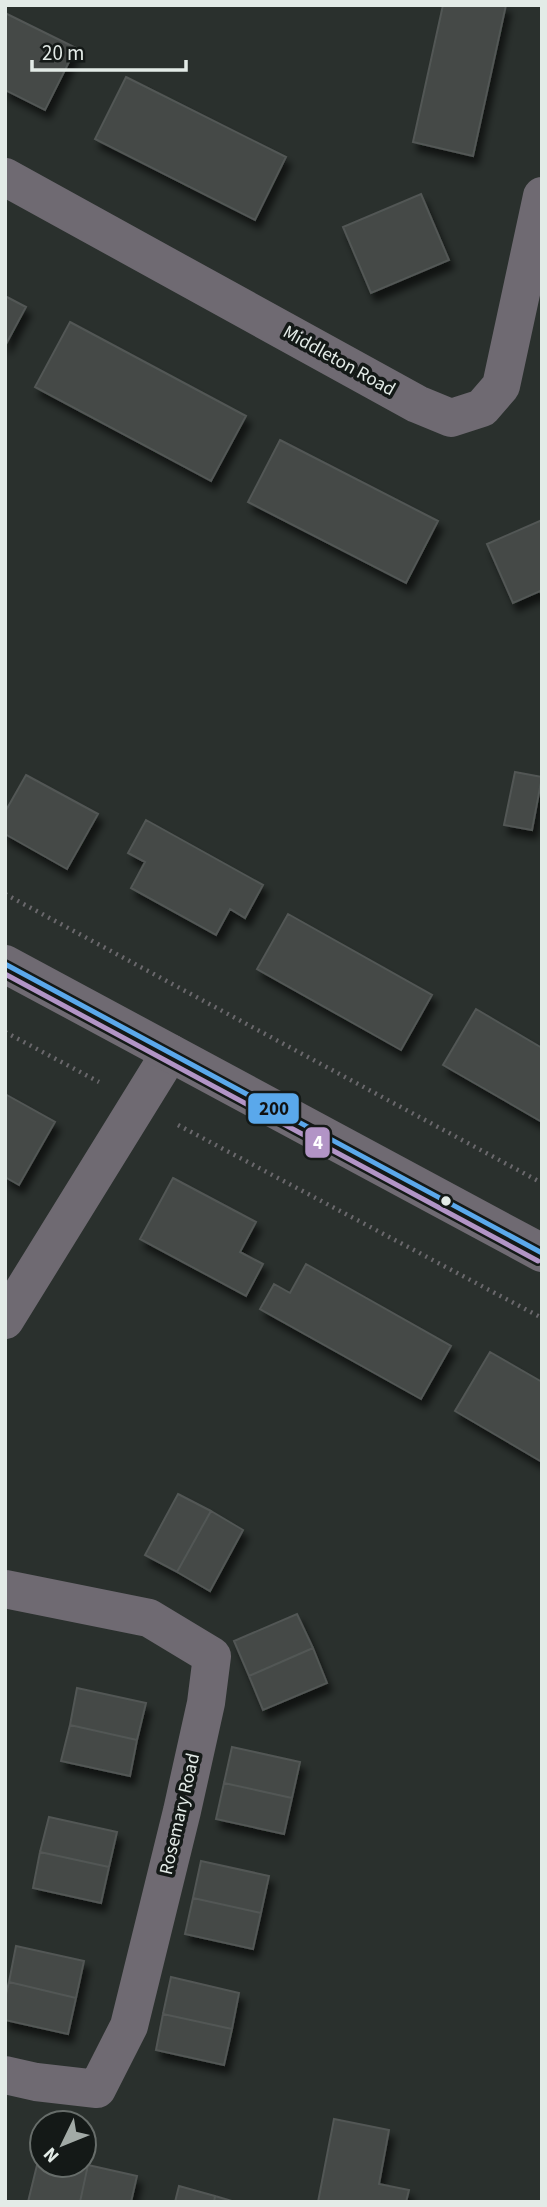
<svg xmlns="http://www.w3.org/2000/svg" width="547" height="2207" font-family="'Source Sans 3',sans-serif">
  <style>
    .building { fill: #444a47; stroke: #525755; stroke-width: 2; filter: url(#shadow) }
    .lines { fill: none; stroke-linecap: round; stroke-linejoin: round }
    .path { stroke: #6a686c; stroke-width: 4.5; stroke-dasharray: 2 5; stroke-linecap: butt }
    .minor { stroke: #6f6a72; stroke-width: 38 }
    .tertiary { stroke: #6f6a72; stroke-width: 38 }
    .bus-1-casing { stroke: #141917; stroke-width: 10 }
    .bus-2-casing { stroke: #141917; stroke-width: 10 }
    .bus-1 { stroke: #5aa8eb; stroke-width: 5 }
    .bus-2 { stroke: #b294c6; stroke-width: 5 }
    .bus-dot { fill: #e3ebe7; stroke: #141917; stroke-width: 2.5 }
    .labels { text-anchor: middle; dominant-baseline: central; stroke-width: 7; stroke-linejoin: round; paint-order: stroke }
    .street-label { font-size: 19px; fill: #e3ebe7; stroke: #141917 }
    .line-badge { stroke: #141917; stroke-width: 2.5 }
    .badge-label { font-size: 19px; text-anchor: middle; font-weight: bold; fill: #fff }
    .pale-badge-label { font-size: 19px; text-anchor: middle; font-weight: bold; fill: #111 }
  </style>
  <defs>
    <filter id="shadow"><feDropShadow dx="4.5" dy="8" stdDeviation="3.5" flood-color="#0009"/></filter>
  </defs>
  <rect width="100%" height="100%" fill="#2a302d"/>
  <path class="building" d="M 443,5 L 506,5 L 473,156 L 413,142 Z
    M 5,13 L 76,48 L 45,110 L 5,90 Z
    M 126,77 L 286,157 L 255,220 L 95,139 Z
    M 421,194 L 449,260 L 371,293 L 343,227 Z
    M 5,296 L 26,307 L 5,346 Z
    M 70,322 L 246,416 L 211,481 L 35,387 Z
    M 280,440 L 438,521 L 406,583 L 248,502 Z
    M 542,520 L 542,596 L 540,591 L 513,603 L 487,544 Z
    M 515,772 L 542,777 L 532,830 L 504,825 Z
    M 26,775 L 98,814 L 67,869 L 5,834 L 5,812 Z
    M 146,820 L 263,885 L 245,918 L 230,909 L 216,935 L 131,888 L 145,862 L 128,853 Z
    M 288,914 L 432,995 L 401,1050 L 257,969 Z
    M 476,1009 L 542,1048 L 542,1122 L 443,1065 Z
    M 5,1094 L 55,1122 L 19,1185 L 5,1177 Z
    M 173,1178 L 256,1222 L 240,1252 L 263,1264 L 246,1296 L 140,1239 Z
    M 306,1264 L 451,1346 L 421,1399 L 260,1309 L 274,1284 L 290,1293 Z
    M 490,1352 L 542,1382 L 542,1462 L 455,1411 Z
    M 178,1494 L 211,1511 L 177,1572 L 145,1555 Z
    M 211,1511 L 243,1530 L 210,1591 L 177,1572 Z
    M 297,1614 L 313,1648 L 249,1676 L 234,1641 Z
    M 313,1648 L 327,1683 L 263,1710 L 249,1676 Z
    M 77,1688 L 146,1703 L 137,1740 L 70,1725 Z
    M 70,1725 L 137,1740 L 130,1776 L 61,1761 Z
    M 232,1747 L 300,1762 L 292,1798 L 224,1783 Z
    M 224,1783 L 292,1798 L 284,1834 L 216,1819 Z
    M 49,1817 L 117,1832 L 109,1867 L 40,1852 Z
    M 40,1852 L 109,1867 L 101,1903 L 33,1888 Z
    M 201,1861 L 269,1876 L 261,1913 L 193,1898 Z
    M 193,1898 L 261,1913 L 253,1949 L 185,1934 Z
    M 16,1946 L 84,1961 L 76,1998 L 9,1982 Z
    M 171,1977 L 239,1993 L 232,2029 L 163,2014 Z
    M 9,1982 L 76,1998 L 68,2034 L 5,2020 L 5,1998 Z
    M 163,2014 L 232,2029 L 224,2065 L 156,2050 Z
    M 334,2119 L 389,2130 L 379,2184 L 409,2190 L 406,2202 L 318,2202 Z
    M 40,2153 L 42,2153 L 42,2165 L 88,2165 L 80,2202 L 28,2202 Z
    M 88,2165 L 137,2176 L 131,2202 L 80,2202 Z
    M 179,2186 L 215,2196 L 214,2202 L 175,2202 Z
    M 215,2196 L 235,2202 L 214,2202 Z"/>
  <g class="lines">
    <path class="path" d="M 5,894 L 542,1183
      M 5,1032 L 99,1082
      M 178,1125 L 542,1318"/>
    <path class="minor" d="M 5,177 L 417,404 L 451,418 L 482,408 L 501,386 L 542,196
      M 5,1320 L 170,1053
      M 5,1589 L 149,1618 L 212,1656 L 206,1703 L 182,1811 L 129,2026 L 97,2089 L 36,2082 L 5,2075"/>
    <path class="tertiary" d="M 5,964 L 542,1253"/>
    <defs>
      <path id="bus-1" d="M 5,964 L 542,1253"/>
      <path id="bus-2" d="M 5,974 L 538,1261"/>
    </defs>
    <use href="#bus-1" class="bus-1-casing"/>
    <use href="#bus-2" class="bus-2-casing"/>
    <use href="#bus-1" class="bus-1"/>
    <use href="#bus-2" class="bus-2"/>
  </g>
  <circle class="bus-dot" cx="446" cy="1201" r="6"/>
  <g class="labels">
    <g class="street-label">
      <text transform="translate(339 361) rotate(29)">Middleton Road</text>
      <text transform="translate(180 1814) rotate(-77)">Rosemary Road</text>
    </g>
  </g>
  <g class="line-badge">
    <rect x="247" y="1092" width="53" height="33" rx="7" fill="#5aa8eb"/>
    <rect x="304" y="1126" width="27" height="33" rx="7" fill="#b294c6"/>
  </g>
  <g class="badge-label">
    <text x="318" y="1149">4</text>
  </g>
  <g class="pale-badge-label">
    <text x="274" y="1115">200</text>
  </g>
  <rect width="547" height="2207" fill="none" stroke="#e3ebe7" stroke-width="14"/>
  <g transform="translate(63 2144) rotate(227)"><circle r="33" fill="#141917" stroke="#676d6a" stroke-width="2"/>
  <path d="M0-5L12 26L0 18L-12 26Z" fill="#a2aaa6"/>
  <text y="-10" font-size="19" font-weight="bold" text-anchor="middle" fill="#e3ebe7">N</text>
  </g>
  <path d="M32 60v10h154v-10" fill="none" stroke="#e3ebe7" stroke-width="3.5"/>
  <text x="42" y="60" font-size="21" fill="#e3ebe7" stroke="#141917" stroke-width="5" paint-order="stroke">20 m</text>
</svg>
